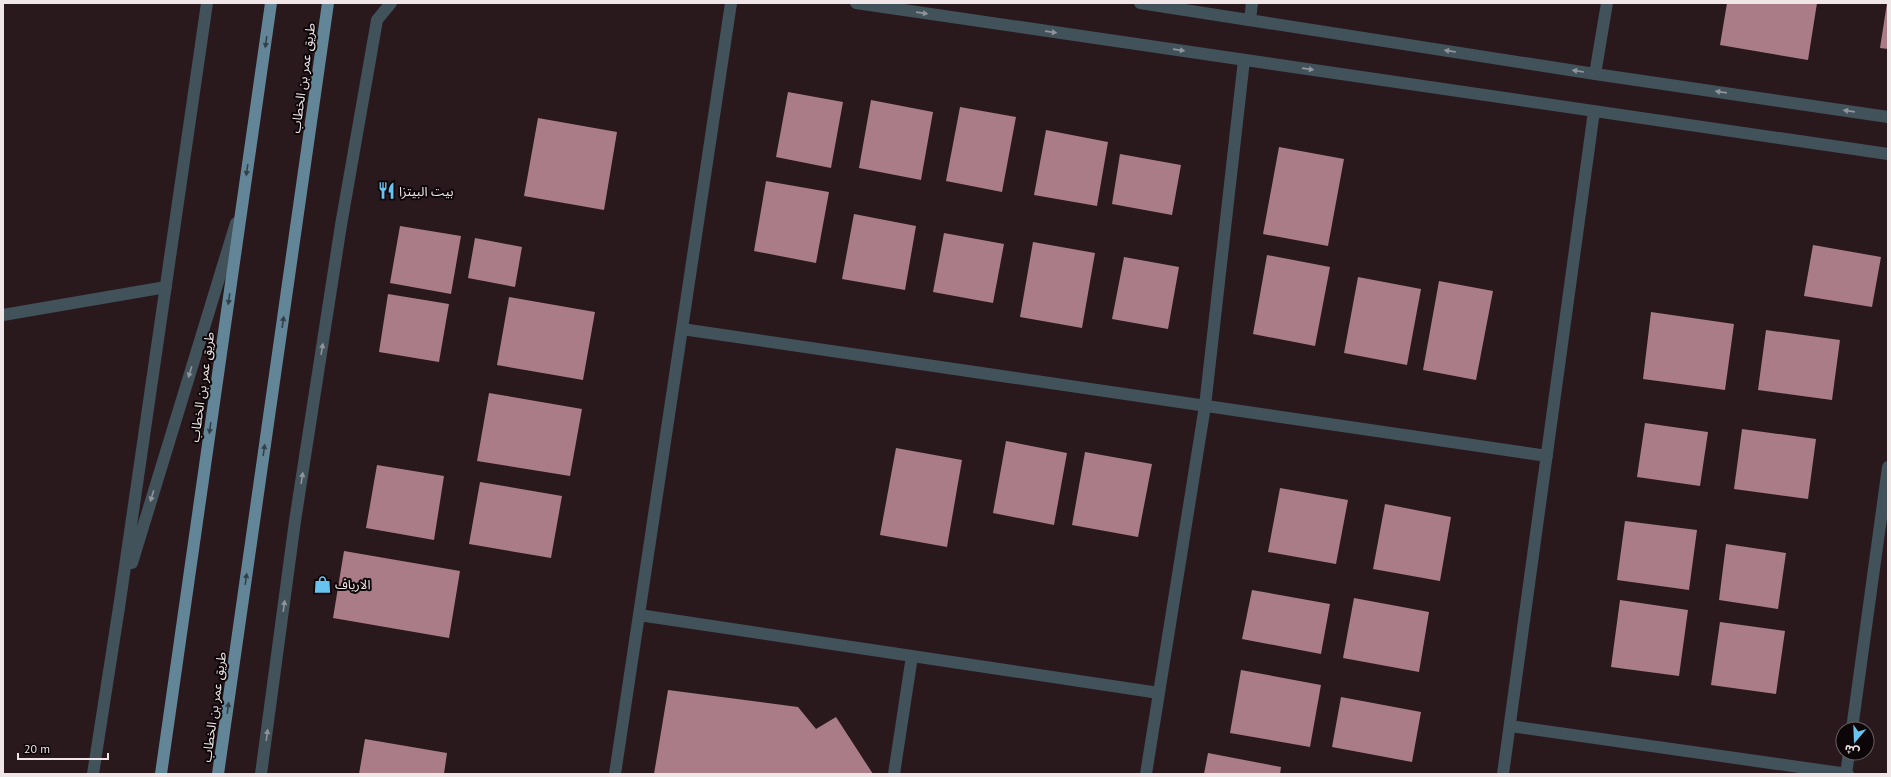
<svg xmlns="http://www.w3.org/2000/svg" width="1891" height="777" font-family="'PT Sans','Noto Sans Arabic',sans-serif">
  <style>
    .building { fill: #a97c88 }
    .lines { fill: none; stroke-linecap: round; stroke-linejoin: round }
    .minor { stroke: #41525b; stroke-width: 12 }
    .major { stroke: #628698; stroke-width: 12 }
    .oneway { fill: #90949a }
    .oneway2 { fill: #334049 }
    .labels { text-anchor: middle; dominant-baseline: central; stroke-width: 4; stroke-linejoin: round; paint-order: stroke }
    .street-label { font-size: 13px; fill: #f0e5e7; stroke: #0d0608 }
    .poi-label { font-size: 13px; fill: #f0e5e7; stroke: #0d0608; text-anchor: start }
  </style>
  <rect width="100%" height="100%" fill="#29191d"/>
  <path class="building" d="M 1727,3 L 1817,3 L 1808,60 L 1720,45 Z
    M 1887,3 L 1888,3 L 1888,49 L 1880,48 Z
    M 788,92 L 843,102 L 831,168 L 776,157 Z
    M 871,100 L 933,112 L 921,180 L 859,168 Z
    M 960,107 L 1016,117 L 1002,192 L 946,181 Z
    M 538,118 L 617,132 L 604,210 L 524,196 Z
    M 1046,130 L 1108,142 L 1097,206 L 1034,195 Z
    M 1279,147 L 1344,159 L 1328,246 L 1263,234 Z
    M 1120,154 L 1181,165 L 1172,215 L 1112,204 Z
    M 766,181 L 829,192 L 816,263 L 754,251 Z
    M 854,214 L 916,226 L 905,290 L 842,279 Z
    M 400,226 L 461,236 L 451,294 L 390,283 Z
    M 944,233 L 1004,244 L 993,303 L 933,292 Z
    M 475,238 L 522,247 L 515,287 L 468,278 Z
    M 1033,242 L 1095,253 L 1082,328 L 1020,317 Z
    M 1813,245 L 1881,257 L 1872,307 L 1804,296 Z
    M 1267,255 L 1330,267 L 1315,346 L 1253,334 Z
    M 1124,257 L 1179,267 L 1168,329 L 1112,319 Z
    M 1358,277 L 1421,289 L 1407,365 L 1344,353 Z
    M 1439,281 L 1493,291 L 1476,380 L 1423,370 Z
    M 388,294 L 449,304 L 439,362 L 379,352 Z
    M 509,297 L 595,312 L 583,380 L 497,365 Z
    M 1651,312 L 1734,324 L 1725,390 L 1643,379 Z
    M 1766,330 L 1840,340 L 1832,400 L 1758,390 Z
    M 489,393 L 582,409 L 570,476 L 477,461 Z
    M 1645,423 L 1708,432 L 1700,486 L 1637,477 Z
    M 1742,429 L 1816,439 L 1808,499 L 1734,489 Z
    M 1006,441 L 1067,453 L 1054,525 L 993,513 Z
    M 896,448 L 962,460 L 947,547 L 880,535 Z
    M 1085,452 L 1152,464 L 1138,537 L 1072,525 Z
    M 377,465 L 444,476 L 434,540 L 366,528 Z
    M 480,482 L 562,496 L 551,558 L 469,544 Z
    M 1280,488 L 1348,500 L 1336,564 L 1268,552 Z
    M 1385,504 L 1451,517 L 1440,581 L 1373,569 Z
    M 1625,521 L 1697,530 L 1689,590 L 1617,580 Z
    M 1726,544 L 1786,553 L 1778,609 L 1719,600 Z
    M 344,551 L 460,571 L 449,638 L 333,618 Z
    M 1252,590 L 1330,604 L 1321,654 L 1242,639 Z
    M 1354,598 L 1429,612 L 1419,672 L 1343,658 Z
    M 1620,600 L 1688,610 L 1679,676 L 1611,667 Z
    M 1720,622 L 1785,631 L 1776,694 L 1711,685 Z
    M 1241,670 L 1321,685 L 1310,747 L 1230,733 Z
    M 668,690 L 798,707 L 816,729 L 836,717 L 873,774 L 654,774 Z
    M 1341,697 L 1421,712 L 1412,762 L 1332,747 Z
    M 365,739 L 447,753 L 444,774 L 359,774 Z
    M 1208,753 L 1281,767 L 1280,774 L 1204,774 Z"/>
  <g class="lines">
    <path class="minor" d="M 856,3 L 1888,154
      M 1140,3 L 1595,74 L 1888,117
      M 1250,20 L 1252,3
      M 1595,74 L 1607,3
      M 3,315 L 166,287
      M 682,329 L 1547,456
      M 132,563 L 236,223
      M 639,615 L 1159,693
      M 1510,726 L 1848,774
      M 1852,729 L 1888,467
      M 93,774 L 120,601 L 207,3
      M 261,774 L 295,521 L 341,225 L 377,20 L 391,3
      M 615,774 L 731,3
      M 894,774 L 912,656
      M 1146,774 L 1205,406 L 1244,60
      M 1503,774 L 1594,111
      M 1846,774 L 1849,753"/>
    <path class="major" d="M 161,774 L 271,3
      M 218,774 L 328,3"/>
  </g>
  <defs><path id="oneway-solid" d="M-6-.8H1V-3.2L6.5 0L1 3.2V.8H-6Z"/></defs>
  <g class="oneway">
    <use href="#oneway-solid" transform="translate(922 13) rotate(8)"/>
    <use href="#oneway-solid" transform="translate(1051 32) rotate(8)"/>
    <use href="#oneway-solid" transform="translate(1179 50) rotate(8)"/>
    <use href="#oneway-solid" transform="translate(1450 51) rotate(-171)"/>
    <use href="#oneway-solid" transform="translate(1308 69) rotate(8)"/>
    <use href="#oneway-solid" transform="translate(1578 71) rotate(-171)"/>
    <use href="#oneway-solid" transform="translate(1721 92) rotate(-172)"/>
    <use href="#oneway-solid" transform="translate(1849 111) rotate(-172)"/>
    <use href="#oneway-solid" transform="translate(322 349) rotate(-81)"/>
    <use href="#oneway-solid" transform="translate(190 372) rotate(107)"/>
    <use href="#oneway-solid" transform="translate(302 478) rotate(-81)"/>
    <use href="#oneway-solid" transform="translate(152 496) rotate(107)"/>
    <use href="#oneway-solid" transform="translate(284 606) rotate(-82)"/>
    <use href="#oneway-solid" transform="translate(267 735) rotate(-82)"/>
  </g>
  <g class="oneway2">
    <use href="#oneway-solid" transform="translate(266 42) rotate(98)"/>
    <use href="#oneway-solid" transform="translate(247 170) rotate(98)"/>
    <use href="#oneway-solid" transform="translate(229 299) rotate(98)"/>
    <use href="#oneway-solid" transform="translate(283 322) rotate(-82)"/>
    <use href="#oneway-solid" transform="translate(210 428) rotate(98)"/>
    <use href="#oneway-solid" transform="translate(264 450) rotate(-82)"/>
    <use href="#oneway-solid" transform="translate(246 579) rotate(-82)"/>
    <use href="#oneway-solid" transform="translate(228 708) rotate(-82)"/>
  </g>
  <defs>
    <symbol id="restaurant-bare" viewBox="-9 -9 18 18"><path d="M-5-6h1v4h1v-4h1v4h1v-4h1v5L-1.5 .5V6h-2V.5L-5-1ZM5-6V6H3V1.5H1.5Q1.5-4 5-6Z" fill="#67c4f0" stroke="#0d0608" stroke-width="2.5" paint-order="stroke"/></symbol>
    <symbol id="shop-bare" viewBox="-9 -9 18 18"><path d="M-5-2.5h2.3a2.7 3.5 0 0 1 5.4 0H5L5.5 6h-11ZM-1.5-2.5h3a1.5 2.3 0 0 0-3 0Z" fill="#67c4f0" stroke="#0d0608" stroke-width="2.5" paint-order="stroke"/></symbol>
  </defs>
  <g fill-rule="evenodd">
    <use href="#restaurant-bare" x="374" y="178" width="25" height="25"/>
    <use href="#shop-bare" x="310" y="572" width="25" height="25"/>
  </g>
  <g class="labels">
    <g class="street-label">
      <text transform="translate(303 78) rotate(-82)">طريق عمر بن الخطاب</text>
      <text transform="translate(202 387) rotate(-82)">طريق عمر بن الخطاب</text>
      <text transform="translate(214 707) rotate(-82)">طريق عمر بن الخطاب</text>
    </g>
    <g class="poi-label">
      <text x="399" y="191">بيت البيتزا</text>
      <text x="335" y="584">الارياف</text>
    </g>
  </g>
  <rect width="1891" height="777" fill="none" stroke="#f0e5e7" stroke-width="8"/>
  <g transform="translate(1855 741) rotate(199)"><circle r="19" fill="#0d0608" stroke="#685f61"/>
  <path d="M0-3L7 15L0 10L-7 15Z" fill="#67c4f0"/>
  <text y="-6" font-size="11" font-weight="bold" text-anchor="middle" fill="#f0e5e7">ش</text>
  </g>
  <path d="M18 753v6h90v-6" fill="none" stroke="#f0e5e7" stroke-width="2"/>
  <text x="24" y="753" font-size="12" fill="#f0e5e7" stroke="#0d0608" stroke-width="3" paint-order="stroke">20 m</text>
</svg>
